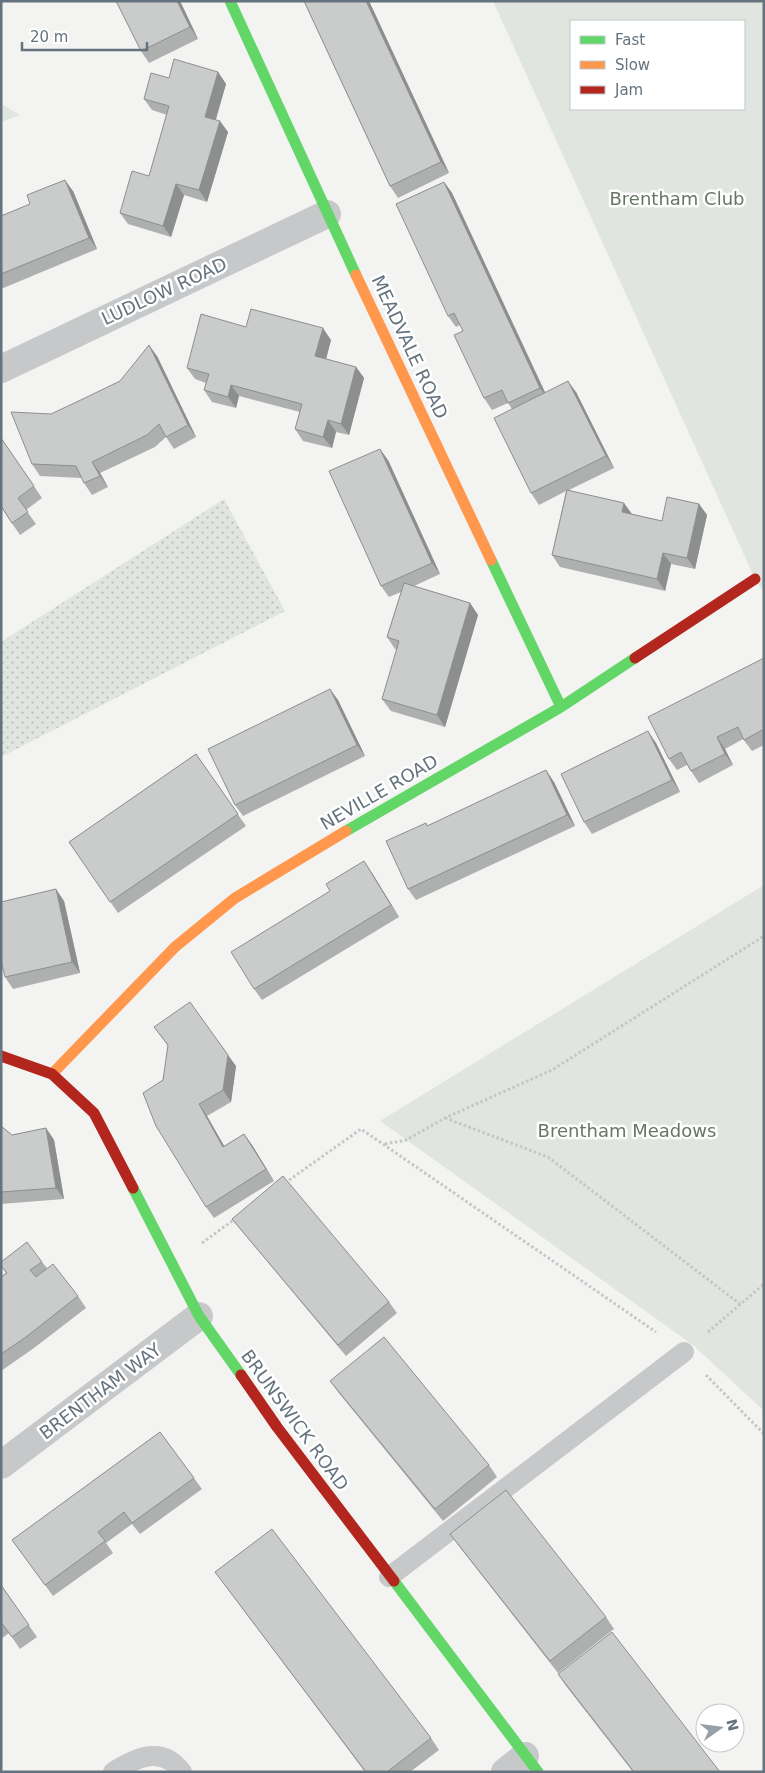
<svg xmlns="http://www.w3.org/2000/svg" width="765" height="1773" font-family="'DejaVu Sans',sans-serif">
  <style>
    .park { fill: #e1e5df; fill-rule: evenodd }
    .garden { fill: url(#garden-dots) }
    .lines { fill: none; stroke-linecap: round; stroke-linejoin: round }
    .path { stroke: #c5c6c6; stroke-width: 3; stroke-dasharray: 2.5 2.5; stroke-linecap: butt }
    .lane { stroke: #c7c8c9; stroke-width: 20 }
    .street { stroke: #c7c8c9; stroke-width: 28 }
    .fast { stroke: #63d668; stroke-width: 11 }
    .slow { stroke: #ff974d; stroke-width: 11 }
    .jam { stroke: #b3261e; stroke-width: 11 }
    .wall { fill: #aeafaf }
    .shaded-wall { fill: #8d8e8e }
    .building { fill: #cacbcb; stroke: #8d8e8e }
    .labels { text-anchor: middle; dominant-baseline: central; stroke-width: 5; stroke-linejoin: round; paint-order: stroke }
    .park-label { font-size: 18px; fill: #677763; stroke: #fff }
    .street-label { font-size: 18px; fill: #65737f; stroke: #fff }
  </style>
  <defs>
    <pattern id="garden-dots" width="8" height="8" patternUnits="userSpaceOnUse" patternTransform="scale(1.25)"><rect width="8" height="8" fill="#e1e5df"/><path d="M2 2h.1M6 6h.1" fill="none" stroke="#babeba" stroke-width="1.8" stroke-linecap="round"/></pattern>
  </defs>
  <rect width="100%" height="100%" fill="#f3f3f1"/>
  <path class="park" d="M 493,1 L 764,1 L 764,593 L 755,579 ZM 571,21 L 744,21 L 744,109 L 571,109 Z
    M 1,104 L 20,115 L 1,122 Z
    M 764,885 L 764,1411 L 693,1345 L 380,1121 Z"/>
  <path class="garden" d="M 224,499 L 285,611 L 1,757 L 1,642 Z"/>
  <g class="lines">
    <path class="path" d="M 445,1118 L 548,1157 L 740,1304
      M 385,1144 L 406,1140 L 445,1118 L 552,1070 L 764,936
      M 285,1183 L 361,1129 L 656,1332
      M 202,1243 L 235,1219
      M 708,1332 L 764,1284
      M 706,1375 L 764,1434"/>
    <path class="lane" d="M 389,1577 L 684,1352
      M 113,1772 C 137,1757 162,1745 182,1772"/>
    <path class="street" d="M 1,369 L 327,214
      M 1,1465 L 199,1316
      M 505,1772 L 525,1756"/>
    <path class="fast" d="M 230,1 L 356,275
      M 491,560 L 561,707
      M 346,831 L 561,707 L 635,658
      M 133,1188 L 199,1316 L 241,1375
      M 394,1581 L 538,1772"/>
    <path class="slow" d="M 356,275 L 491,560
      M 52,1074 L 175,947 L 235,898 L 346,831"/>
    <path class="jam" d="M 635,658 L 755,579
      M 1,1056 L 52,1074 L 94,1113 L 133,1188
      M 241,1375 L 277,1427 L 394,1581"/>
  </g>
  <path class="wall" d="M 180,1 L 198,39 L 149,63 L 141,51 Z
    M 304,1 L 369,1 L 449,173 L 398,198 L 390,186 Z
    M 218,72 L 226,84 L 216,120 L 228,132 L 207,202 L 184,195 L 171,237 L 128,224 L 120,213 L 149,176 L 167,115 L 152,110 L 144,99 L 169,78 Z
    M 444,182 L 452,193 L 545,392 L 576,392 L 614,468 L 569,490 L 632,514 L 662,521 L 699,504 L 707,515 L 695,569 L 671,564 L 665,591 L 560,567 L 552,555 L 566,491 L 539,505 L 531,493 L 512,409 L 508,403 L 492,410 L 484,398 L 463,331 L 460,325 L 456,327 L 448,316 Z
    M 73,191 L 97,249 L 1,289 L 1,216 Z
    M 246,327 L 331,340 L 326,359 L 356,367 L 364,378 L 349,435 L 336,432 L 332,448 L 303,441 L 295,429 L 300,412 L 239,396 L 236,408 L 212,402 L 204,390 L 206,383 L 195,379 L 187,368 Z
    M 157,356 L 196,437 L 174,449 L 166,437 L 155,447 L 100,473 L 108,487 L 92,495 L 84,483 L 82,478 L 40,476 L 32,464 L 120,381 Z
    M 1,438 L 42,498 L 26,510 L 36,524 L 20,535 L 1,507 Z
    M 388,460 L 440,574 L 414,586 L 470,603 L 478,615 L 445,727 L 391,711 L 382,699 L 397,650 L 395,649 L 387,637 L 401,592 L 389,597 L 381,586 Z
    M 764,658 L 764,745 L 752,751 L 743,739 L 725,749 L 733,765 L 699,783 L 687,765 L 677,770 L 669,759 Z
    M 338,700 L 365,756 L 243,816 L 235,805 Z
    M 656,743 L 680,792 L 592,834 L 584,822 Z
    M 196,754 L 246,826 L 118,913 L 69,842 Z
    M 554,782 L 575,826 L 416,900 L 408,889 L 427,826 Z
    M 372,873 L 399,917 L 262,1000 L 254,989 Z
    M 64,901 L 80,973 L 13,989 L 5,977 Z
    M 154,1027 L 236,1066 L 231,1102 L 207,1116 L 224,1146 L 244,1134 L 252,1145 L 274,1181 L 214,1218 L 206,1207 L 163,1080 L 168,1046 Z
    M 1,1126 L 12,1135 L 46,1128 L 54,1140 L 64,1199 L 1,1204 Z
    M 232,1219 L 389,1302 L 397,1313 L 346,1356 L 241,1230 Z
    M 42,1262 L 47,1268 L 78,1296 L 86,1308 L 34,1348 L 1,1371 L 1,1277 L 6,1273 L 1,1266 Z
    M 330,1381 L 489,1465 L 497,1477 L 443,1521 L 338,1392 Z
    M 160,1432 L 202,1489 L 140,1534 L 132,1524 L 106,1543 L 113,1553 L 53,1596 L 12,1540 Z
    M 450,1534 L 606,1617 L 614,1629 L 558,1673 L 458,1545 Z
    M 215,1572 L 431,1738 L 439,1750 L 410,1772 L 365,1772 Z
    M 1,1585 L 37,1637 L 20,1649 L 9,1633 L 1,1639 Z
    M 558,1674 L 720,1772 L 633,1772 L 566,1686 Z"/>
  <path class="shaded-wall" d="M 177,1 L 180,1 L 198,39 L 190,27 Z
    M 366,1 L 369,1 L 449,173 L 441,162 Z
    M 218,72 L 226,84 L 213,128 L 205,117 Z
    M 220,121 L 228,132 L 207,202 L 199,190 Z
    M 65,180 L 73,191 L 97,249 L 89,238 Z
    M 444,182 L 452,193 L 548,399 L 540,388 Z
    M 176,184 L 184,195 L 171,237 L 163,226 Z
    M 323,328 L 331,340 L 324,367 L 315,356 Z
    M 149,345 L 157,356 L 196,437 L 188,425 Z
    M 356,367 L 364,378 L 349,435 L 341,424 Z
    M 568,381 L 576,392 L 614,468 L 606,456 Z
    M 231,385 L 239,396 L 236,408 L 228,397 Z
    M 328,420 L 336,432 L 332,448 L 323,437 Z
    M 380,449 L 388,460 L 440,574 L 432,563 Z
    M 92,462 L 100,473 L 108,487 L 100,476 Z
    M 624,503 L 632,514 L 622,512 Z
    M 699,504 L 707,515 L 695,569 L 687,558 Z
    M 663,553 L 671,564 L 665,591 L 657,579 Z
    M 470,603 L 478,615 L 445,727 L 437,715 Z
    M 330,689 L 338,700 L 365,756 L 357,745 Z
    M 648,731 L 656,743 L 680,792 L 672,780 Z
    M 717,737 L 725,749 L 733,765 L 725,754 Z
    M 546,770 L 554,782 L 575,826 L 567,815 Z
    M 364,861 L 372,873 L 399,917 L 391,905 Z
    M 56,889 L 64,901 L 80,973 L 72,962 Z
    M 228,1055 L 236,1066 L 231,1102 L 223,1090 Z
    M 199,1104 L 207,1116 L 231,1158 L 223,1147 Z
    M 46,1128 L 54,1140 L 64,1199 L 56,1188 Z
    M 244,1134 L 252,1145 L 274,1181 L 266,1169 Z"/>
  <path class="building" d="M 116,1 L 177,1 L 190,27 L 141,51 Z
    M 304,1 L 366,1 L 441,162 L 390,186 Z
    M 174,59 L 218,72 L 205,117 L 220,121 L 199,190 L 176,184 L 163,226 L 120,213 L 132,171 L 149,176 L 169,106 L 144,99 L 151,73 L 169,78 Z
    M 65,180 L 89,238 L 1,274 L 1,216 L 30,204 L 27,195 Z
    M 444,182 L 540,388 L 508,403 L 502,390 L 484,398 L 454,335 L 463,331 L 454,313 L 448,316 L 396,204 Z
    M 251,309 L 323,328 L 315,356 L 356,367 L 341,424 L 328,420 L 323,437 L 295,429 L 302,404 L 231,385 L 228,397 L 204,390 L 209,374 L 187,368 L 201,314 L 246,327 Z
    M 149,345 L 188,425 L 166,437 L 159,424 L 147,435 L 92,462 L 100,476 L 84,483 L 76,466 L 32,464 L 11,412 L 51,414 L 87,397 L 120,381 Z
    M 568,381 L 606,456 L 531,493 L 494,418 Z
    M 1,438 L 34,486 L 18,498 L 28,512 L 12,523 L 1,506 Z
    M 380,449 L 432,563 L 381,586 L 329,471 Z
    M 567,490 L 624,503 L 622,512 L 662,521 L 667,497 L 699,504 L 687,558 L 663,553 L 657,579 L 552,555 Z
    M 404,583 L 470,603 L 437,715 L 382,699 L 399,641 L 387,637 Z
    M 764,658 L 764,729 L 744,740 L 738,727 L 717,737 L 725,754 L 691,771 L 681,752 L 669,759 L 648,717 Z
    M 330,689 L 357,745 L 235,805 L 208,749 Z
    M 648,731 L 672,780 L 584,822 L 561,774 Z
    M 196,754 L 238,814 L 110,902 L 69,842 Z
    M 546,770 L 567,815 L 408,889 L 386,841 L 426,823 L 427,826 Z
    M 364,861 L 391,905 L 254,989 L 231,952 L 330,891 L 326,884 Z
    M 56,889 L 72,962 L 5,977 L 1,960 L 1,902 Z
    M 190,1002 L 228,1055 L 223,1090 L 199,1104 L 223,1147 L 244,1134 L 266,1169 L 206,1207 L 156,1126 L 143,1093 L 163,1080 L 168,1045 L 154,1027 Z
    M 1,1126 L 12,1135 L 46,1128 L 56,1188 L 1,1192 Z
    M 283,1176 L 389,1302 L 338,1345 L 232,1219 Z
    M 27,1242 L 42,1262 L 30,1270 L 36,1277 L 53,1264 L 78,1296 L 26,1337 L 1,1354 L 1,1277 L 7,1273 L 1,1266 L 1,1262 Z
    M 384,1337 L 489,1465 L 435,1509 L 330,1381 Z
    M 160,1432 L 194,1478 L 132,1523 L 124,1512 L 98,1532 L 105,1541 L 45,1585 L 12,1540 Z
    M 506,1490 L 606,1617 L 550,1661 L 450,1534 Z
    M 272,1529 L 431,1738 L 387,1772 L 366,1772 L 215,1572 Z
    M 1,1585 L 29,1625 L 12,1637 L 1,1622 Z
    M 612,1632 L 720,1772 L 634,1772 L 558,1674 Z"/>
  <g class="labels">
    <g class="park-label">
      <text x="677" y="198">Brentham Club</text>
      <text x="627" y="1130">Brentham Meadows</text>
    </g>
    <g class="street-label">
      <text transform="translate(164 291) rotate(-25)">LUDLOW ROAD</text>
      <text transform="translate(410 347) rotate(65)">MEADVALE ROAD</text>
      <text transform="translate(379 792) rotate(-30)">NEVILLE ROAD</text>
      <text transform="translate(100 1391) rotate(-37)">BRENTHAM WAY</text>
      <text transform="translate(295 1420) rotate(54)">BRUNSWICK ROAD</text>
    </g>
  </g>
  <rect width="765" height="1773" fill="none" stroke="#65737f" stroke-width="5"/>
  <rect x="570" y="20" width="175" height="90" fill="#ffffff" stroke="#c1c7cc"/>
  <rect x="580" y="36" width="25" height="8" fill="#63d668" stroke="#c1c7cc"/>
  <text x="615" y="45" font-size="15" fill="#65737f">Fast</text>
  <rect x="580" y="61" width="25" height="8" fill="#ff974d" stroke="#c1c7cc"/>
  <text x="615" y="70" font-size="15" fill="#65737f">Slow</text>
  <rect x="580" y="86" width="25" height="8" fill="#b3261e" stroke="#c1c7cc"/>
  <text x="615" y="95" font-size="15" fill="#65737f">Jam</text>
  <g transform="translate(720 1728) rotate(76)"><circle r="24" fill="#ffffff" stroke="#c1c7cc"/>
  <path d="M0-4L9 19L0 12L-9 19Z" fill="#97a0a7"/>
  <text y="-8" font-size="14" font-weight="bold" text-anchor="middle" fill="#65737f">N</text>
  </g>
  <path d="M22 42v8h125v-8" fill="none" stroke="#65737f" stroke-width="2.5"/>
  <text x="30" y="42" font-size="15" fill="#65737f" stroke="#ffffff" stroke-width="4" paint-order="stroke">20 m</text>
</svg>
